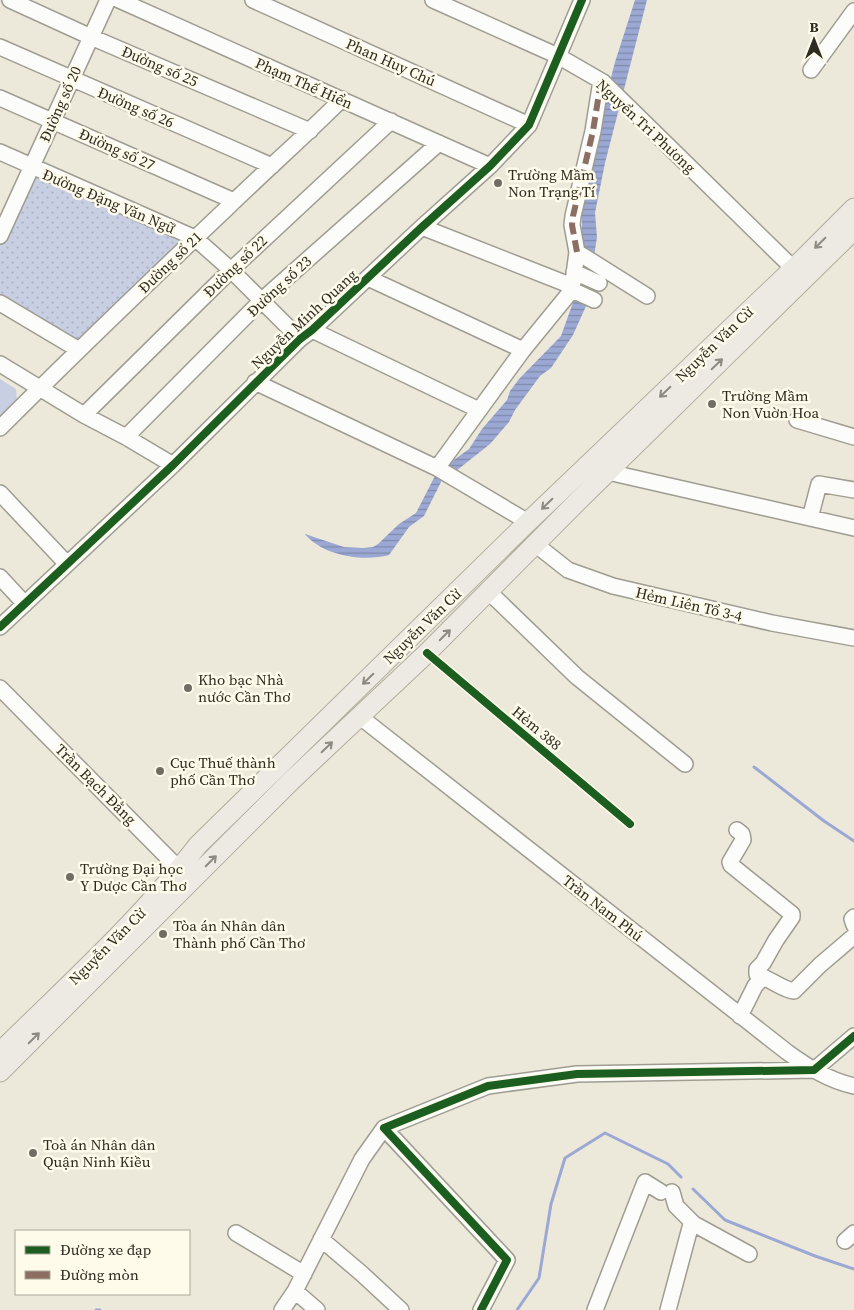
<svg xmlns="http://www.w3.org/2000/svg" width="854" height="1310" font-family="'Source Serif 4',serif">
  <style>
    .grass { fill: #c8cfe3 }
    .park { fill: url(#park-dots) }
    .water { fill: url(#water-rules) }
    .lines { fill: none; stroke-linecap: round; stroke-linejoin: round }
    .stream { stroke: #9ba8d3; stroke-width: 3 }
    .minor-casing { stroke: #9f9d91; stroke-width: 18 }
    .major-casing { stroke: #b1ad9c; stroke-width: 21 }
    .minor { stroke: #fcfcfa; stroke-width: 15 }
    .major { stroke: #eceae3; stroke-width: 19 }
    .quiet { stroke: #8d6e63; stroke-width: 6; stroke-dasharray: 12 6; stroke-linecap: butt }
    .cycleway-casing { stroke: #fefbea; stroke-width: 11 }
    .cycleway { stroke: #1b5e20; stroke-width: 8 }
    .oneway { stroke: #8d8a82 }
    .poi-dot { fill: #706e62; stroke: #fefbea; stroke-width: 2 }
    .labels { text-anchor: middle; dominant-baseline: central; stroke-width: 5; stroke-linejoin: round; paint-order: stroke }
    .street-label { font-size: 15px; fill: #2e2b21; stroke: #fefbea }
    .poi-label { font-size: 15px; fill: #2e2b21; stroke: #fefbea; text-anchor: start }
  </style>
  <defs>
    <pattern id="park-dots" width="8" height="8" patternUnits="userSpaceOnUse" patternTransform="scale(1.25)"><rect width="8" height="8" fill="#c8cfe3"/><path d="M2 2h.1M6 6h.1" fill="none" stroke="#acb2c2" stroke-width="1.8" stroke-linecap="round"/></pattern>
    <pattern id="water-rules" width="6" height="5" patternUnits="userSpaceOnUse" patternTransform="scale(1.25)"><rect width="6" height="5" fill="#9ba8d3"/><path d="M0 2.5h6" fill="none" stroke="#7f89ab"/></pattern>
  </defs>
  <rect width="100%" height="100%" fill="#ece9db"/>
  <path class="grass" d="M 0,379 L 16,389 L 17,401 L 0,417 Z"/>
  <path class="park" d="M 36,172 L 182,239 L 184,242 L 82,344 L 0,299 L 0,244 L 28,181 Z"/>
  <path class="water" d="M 635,0 L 647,0 L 605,163 L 595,213 L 597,237 L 587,304 L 573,335 L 551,368 L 540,376 L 515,410 L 509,422 L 490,444 L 456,471 L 443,478 L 424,516 L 409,527 L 389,555 C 363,562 323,556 305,534 L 344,547 L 363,548 L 373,547 L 378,544 L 399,524 L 416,513 L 437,472 L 469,449 L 482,429 L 507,400 L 510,391 L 519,379 L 561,336 L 575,297 L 582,261 L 582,207 L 605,101 L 615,62 Z"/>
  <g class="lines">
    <path class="stream" d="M 754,767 L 824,821 L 854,841
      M 693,1189 L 725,1220 L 815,1256 L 854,1269
      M 96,1310 L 100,1310
      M 517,1310 L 539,1278 L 551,1204 L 565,1158 L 605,1133 L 668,1164 L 681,1177"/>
    <defs>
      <path id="minor" d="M 10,0 L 91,37 L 310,131
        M 119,0 L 490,166
        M 253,0 L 529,125
        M 433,0 L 558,56 L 603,82 L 801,276
        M 0,47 L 272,166
        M 811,70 L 854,11
        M 0,98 L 234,201
        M 0,152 L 195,238 L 231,270 L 300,339
        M 422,227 L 572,286
        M 0,236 L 108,0
        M 577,252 L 572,225 L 573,216 L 593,131 L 601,81
        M 574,272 L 599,283
        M 368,278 L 523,350
        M 572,290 L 594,300
        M 0,303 L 79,350
        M 312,330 L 479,410
        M 0,364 L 84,415 L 126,437 L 173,465
        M 255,382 L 437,468 L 528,522
        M 84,415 L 231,270 L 391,121
        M 797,420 L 854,437
        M 0,428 C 74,354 150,281 226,209 C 264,172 304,137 342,99
        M 126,437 L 262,300 L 439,143
        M 437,468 L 523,350 L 572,290 L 577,252 L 647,296
        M 608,472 L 854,528
        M 0,493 L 67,564
        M 810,518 L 819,484 L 854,490
        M 535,544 L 568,570 L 613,586 L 772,623 L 854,638
        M 0,577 L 25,604
        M 488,591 L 577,677 L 685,764
        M 0,627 L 173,465 L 300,339 L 312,330 L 422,227 L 490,166 L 529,125 L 582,0
        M 0,688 L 185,875
        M 359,716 L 787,1052 C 808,1067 828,1080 854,1086
        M 737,830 L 742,834 L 743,840 L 730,862 L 731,865 L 792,914 L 792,917 L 776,940 L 763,963 L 757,969 L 757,974 L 763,977
        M 854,917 L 852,919 L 854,925
        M 740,1016 L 755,986 L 763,977 C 773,981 784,990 794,991 L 820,965 L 854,936
        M 672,1192 L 676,1206 L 694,1224
        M 236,1233 L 304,1274
        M 321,1239 L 361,1273 L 401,1310
        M 845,1241 L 854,1233
        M 295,1291 L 317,1310
        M 282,1310 L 295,1291 L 362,1159 L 384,1128
        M 481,1310 L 507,1260 L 384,1128 L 488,1086 L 577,1074 L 814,1070 L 854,1036
        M 595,1310 L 645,1182 L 661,1192
        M 668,1310 L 691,1224 L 694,1224 L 749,1254"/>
      <path id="major" d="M 0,1052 C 68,985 140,920 198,845 L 528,522 L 798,264 L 854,208
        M 0,1072 L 292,780 L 427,653 L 582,497 L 854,230"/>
    </defs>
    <use href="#minor" class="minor-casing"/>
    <use href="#major" class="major-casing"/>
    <use href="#minor" class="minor"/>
    <use href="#major" class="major"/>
    <path class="quiet" d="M 577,252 L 572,225 L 573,216 L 593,131 L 601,81"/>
    <defs>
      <path id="cycleway" d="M 0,627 L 173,465 L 300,339 L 312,330 L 422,227 L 490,166 L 529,125 L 582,0
        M 427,653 L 630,824
        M 481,1310 L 507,1260 L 384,1128 L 488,1086 L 577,1074 L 814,1070 L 854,1036"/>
    </defs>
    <use href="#cycleway" class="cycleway-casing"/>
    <use href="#cycleway" class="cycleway"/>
  </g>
  <defs><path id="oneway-shaft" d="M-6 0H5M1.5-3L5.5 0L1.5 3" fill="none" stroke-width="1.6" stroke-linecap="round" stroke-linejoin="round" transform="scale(1.25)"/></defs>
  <g class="oneway">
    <use href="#oneway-shaft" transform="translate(820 243) rotate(135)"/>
    <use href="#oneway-shaft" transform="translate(717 364) rotate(-44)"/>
    <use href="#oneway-shaft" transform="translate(665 392) rotate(136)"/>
    <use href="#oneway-shaft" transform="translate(547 504) rotate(136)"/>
    <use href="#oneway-shaft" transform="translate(445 635) rotate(-45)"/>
    <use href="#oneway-shaft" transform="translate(368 679) rotate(136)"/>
    <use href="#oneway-shaft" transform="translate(327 747) rotate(-44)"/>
    <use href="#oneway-shaft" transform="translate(211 861) rotate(-45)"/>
    <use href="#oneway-shaft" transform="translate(34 1038) rotate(-45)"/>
  </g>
  <g class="poi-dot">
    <circle cx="498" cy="183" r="5"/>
    <circle cx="712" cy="404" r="5"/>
    <circle cx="188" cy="688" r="5"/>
    <circle cx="160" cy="771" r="5"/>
    <circle cx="70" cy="877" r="5"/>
    <circle cx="163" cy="934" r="5"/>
    <circle cx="33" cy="1153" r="5"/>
  </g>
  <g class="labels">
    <g class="street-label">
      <text transform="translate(391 62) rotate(24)">Phan Huy Chú</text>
      <text transform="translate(160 66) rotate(23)">Đường số 25</text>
      <text transform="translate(304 83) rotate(24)">Phạm Thế Hiển</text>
      <text transform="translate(60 104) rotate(-66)">Đường số 20</text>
      <text transform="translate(136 107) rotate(23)">Đường số 26</text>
      <text transform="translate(646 126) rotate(43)">Nguyển Tri Phương</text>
      <text transform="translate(117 149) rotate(24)">Đường số 27</text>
      <text transform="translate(109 201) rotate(23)">Đường Đặng Văn Ngữ</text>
      <text transform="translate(170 262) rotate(-44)">Đường số 21</text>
      <text transform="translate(235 266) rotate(-44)">Đường số 22</text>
      <text transform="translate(279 286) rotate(-43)">Đường số 23</text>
      <text transform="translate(304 319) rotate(-43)">Nguyễn Minh Quang</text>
      <text transform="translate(714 344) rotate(-44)">Nguyễn Văn Cừ</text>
      <text transform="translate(689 604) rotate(13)">Hẻm Liên Tổ 3-4</text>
      <text transform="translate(422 626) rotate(-44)">Nguyễn Văn Cừ</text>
      <text transform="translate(537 728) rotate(40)">Hẻm 388</text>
      <text transform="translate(96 784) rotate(45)">Trần Bạch Đằng</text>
      <text transform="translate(603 908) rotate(38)">Trần Nam Phú</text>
      <text transform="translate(107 946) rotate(-45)">Nguyễn Văn Cừ</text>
    </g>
    <g class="poi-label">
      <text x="508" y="174">Trường Mầm<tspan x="508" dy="17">Non Trạng Tí</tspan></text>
      <text x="722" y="395">Trường Mầm<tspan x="722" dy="17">Non Vuờn Hoa</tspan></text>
      <text x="198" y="679">Kho bạc Nhà<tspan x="198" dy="17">nước Cần Thơ</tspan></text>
      <text x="170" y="762">Cục Thuế thành<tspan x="170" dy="17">phố Cần Thơ</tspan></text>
      <text x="80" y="868">Trường Đại học<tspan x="80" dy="17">Y Dược Cần Thơ</tspan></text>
      <text x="173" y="925">Tòa án Nhân dân<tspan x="173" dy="17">Thành phố Cần Thơ</tspan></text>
      <text x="43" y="1144">Toà án Nhân dân<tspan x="43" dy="17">Quận Ninh Kiều</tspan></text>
    </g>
  </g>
  <rect x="15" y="1230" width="175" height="65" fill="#fefbea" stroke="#aba89a"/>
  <rect x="25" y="1246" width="25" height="8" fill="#1b5e20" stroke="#aba89a"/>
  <text x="60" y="1255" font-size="15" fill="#2e2b21">Đường xe đạp</text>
  <rect x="25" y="1271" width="25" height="8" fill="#8d6e63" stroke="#aba89a"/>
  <text x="60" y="1280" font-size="15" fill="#2e2b21">Đường mòn</text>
  <g transform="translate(814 40)" stroke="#fefbea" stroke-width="4" paint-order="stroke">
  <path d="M0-4L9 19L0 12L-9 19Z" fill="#2e2b21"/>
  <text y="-8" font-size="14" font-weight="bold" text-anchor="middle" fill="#2e2b21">B</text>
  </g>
</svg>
